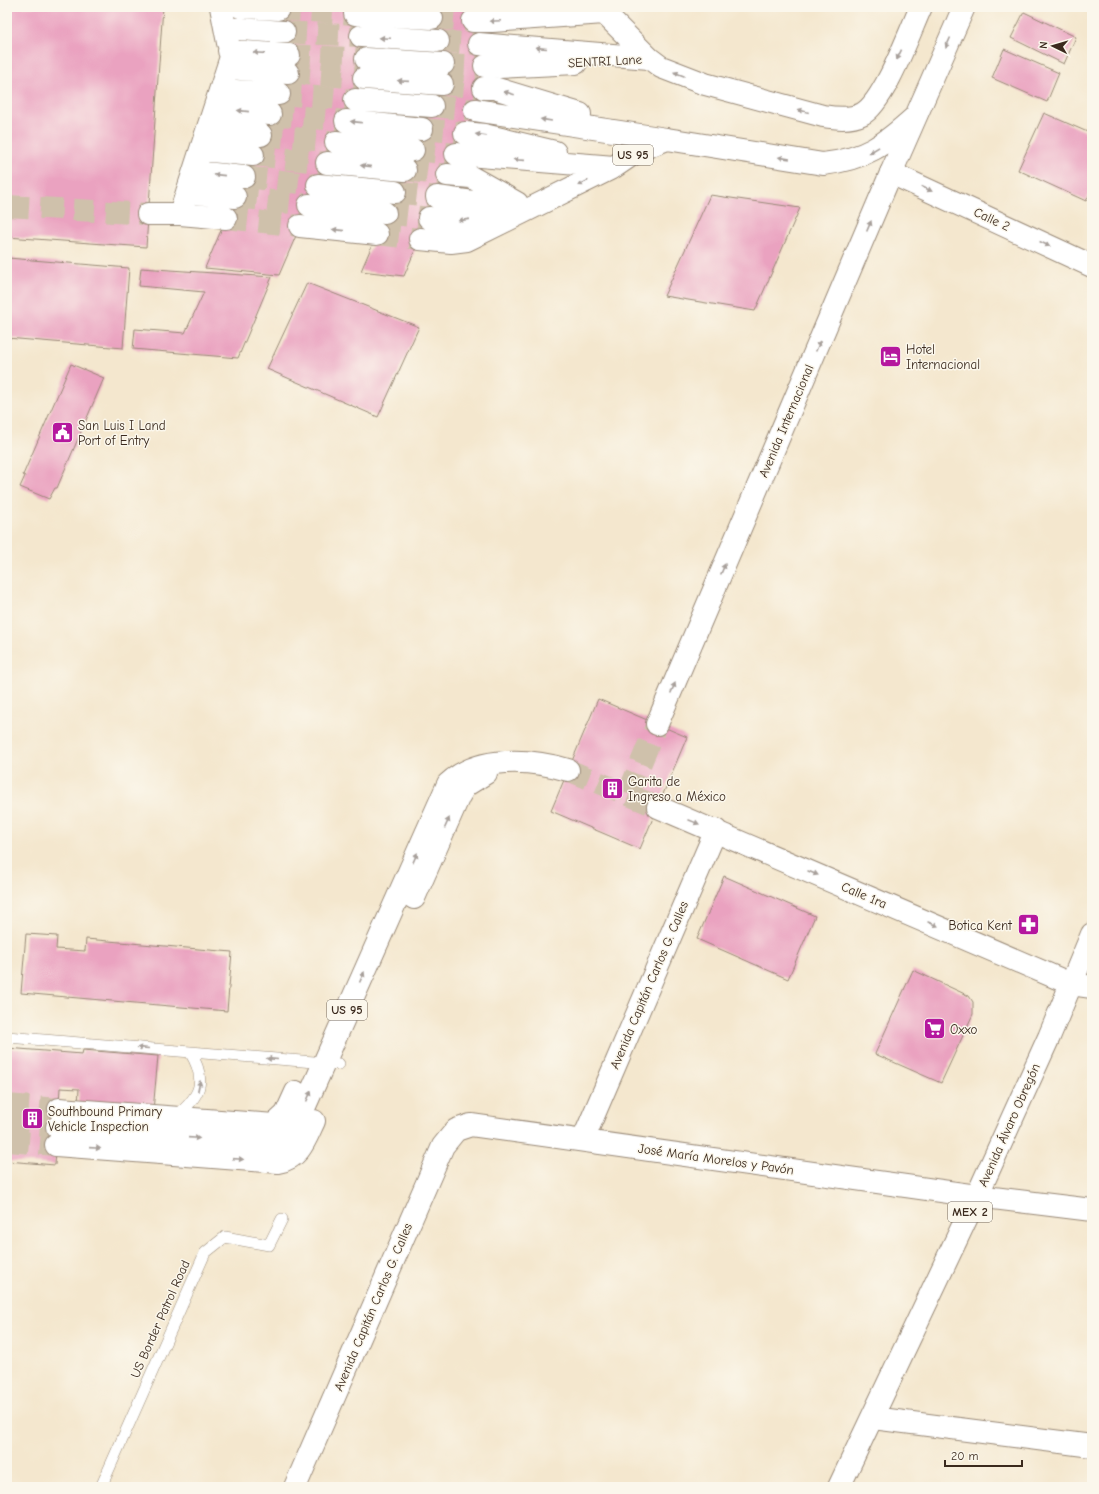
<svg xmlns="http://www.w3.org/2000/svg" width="1099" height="1494" font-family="'Comic Neue',sans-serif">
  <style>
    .building { fill: #eaa2c0 }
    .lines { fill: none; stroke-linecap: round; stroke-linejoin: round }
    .secondary-tunnel { stroke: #cfc1ab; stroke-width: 22; stroke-dasharray: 22 11; stroke-linecap: butt }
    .primary-tunnel { stroke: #cfc1ab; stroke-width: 22; stroke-dasharray: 22 11; stroke-linecap: butt }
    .highway-tunnel { stroke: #cfc1ab; stroke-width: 22; stroke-dasharray: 22 11; stroke-linecap: butt }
    .lane-casing { stroke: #988876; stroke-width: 12 }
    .street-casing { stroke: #988876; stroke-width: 24 }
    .secondary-casing { stroke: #988876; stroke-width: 24 }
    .primary-casing { stroke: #988876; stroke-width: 24 }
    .highway-casing { stroke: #988876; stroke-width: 24 }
    .lane { stroke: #fff; stroke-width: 11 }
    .street { stroke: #fff; stroke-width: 22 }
    .secondary { stroke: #fff; stroke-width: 22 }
    .primary { stroke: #fff; stroke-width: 22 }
    .highway { stroke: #fff; stroke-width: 22 }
    .oneway { fill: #a79f9a }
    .labels { text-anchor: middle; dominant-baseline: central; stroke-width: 3; stroke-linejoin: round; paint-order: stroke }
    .shield { fill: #fbf7ec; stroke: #75685c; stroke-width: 1 }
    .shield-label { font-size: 12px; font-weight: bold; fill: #3b2a1e }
    .street-label { font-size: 13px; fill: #3b2a1e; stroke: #fbf7ec }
    .poi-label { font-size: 13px; fill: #3b2a1e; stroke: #fbf7ec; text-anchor: start }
  </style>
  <rect width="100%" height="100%" fill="#fbf7ec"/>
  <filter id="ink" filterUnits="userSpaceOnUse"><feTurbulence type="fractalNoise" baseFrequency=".025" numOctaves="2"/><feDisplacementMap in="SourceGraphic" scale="8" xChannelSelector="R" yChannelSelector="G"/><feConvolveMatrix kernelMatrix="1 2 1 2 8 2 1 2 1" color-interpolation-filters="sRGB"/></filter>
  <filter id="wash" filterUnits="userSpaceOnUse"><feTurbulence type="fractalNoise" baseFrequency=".012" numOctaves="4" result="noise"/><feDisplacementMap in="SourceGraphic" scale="16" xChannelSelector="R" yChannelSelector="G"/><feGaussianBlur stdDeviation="0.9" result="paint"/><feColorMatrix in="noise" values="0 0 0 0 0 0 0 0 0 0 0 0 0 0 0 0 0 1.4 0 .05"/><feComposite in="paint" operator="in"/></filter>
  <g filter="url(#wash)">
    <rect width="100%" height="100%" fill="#f4e7ce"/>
    <g id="blocks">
      <path class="building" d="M 7,7 L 163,7 L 146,247 L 7,237 Z
        M 278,7 L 353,7 L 369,67 L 279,275 L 205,268 L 292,64 Z
        M 429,7 L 469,7 L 488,79 L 404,276 L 361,271 L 446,74 Z
        M 1024,12 L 1076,37 L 1064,64 L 1011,38 Z
        M 1004,49 L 1059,73 L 1047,102 L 992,78 Z
        M 1044,113 L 1092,134 L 1092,190 L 1086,201 L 1018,170 Z
        M 710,195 L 800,208 L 755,311 L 664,296 Z
        M 8,258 L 129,268 L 123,348 L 7,338 Z
        M 141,268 L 272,277 L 238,358 L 133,349 L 135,329 L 185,333 L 204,292 L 139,286 Z
        M 307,283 L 419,327 L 378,417 L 267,369 Z
        M 71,364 L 104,378 L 57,488 L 55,488 L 49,499 L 20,487 L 25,476 L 23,475 Z
        M 598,699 L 687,737 L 640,849 L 551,811 Z
        M 724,876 L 815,916 L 788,979 L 697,939 Z
        M 26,934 L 57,936 L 56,949 L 85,951 L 86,939 L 232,952 L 227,1011 L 21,993 Z
        M 913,970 L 969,996 L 973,1002 L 973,1014 L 941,1083 L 875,1054 Z
        M 7,1048 L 82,1054 L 83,1050 L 158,1056 L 153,1111 L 78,1104 L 79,1089 L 60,1088 L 55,1165 L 7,1161 Z"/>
    </g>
  </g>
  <g filter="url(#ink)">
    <use href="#blocks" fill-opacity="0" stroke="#988876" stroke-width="1"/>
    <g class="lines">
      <path class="secondary-tunnel" d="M 628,794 L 657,724"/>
      <path class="primary-tunnel" d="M 278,9 L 355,14
        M 432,18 L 473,21
        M 284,32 L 361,36
        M 438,41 L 479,44
        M 289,55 L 366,59
        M 443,64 L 485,66"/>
      <path class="highway-tunnel" d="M 288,73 L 364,78
        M 442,84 L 484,88
        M 279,94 L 355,100
        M 432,106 L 475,110
        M 270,114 L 346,121
        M 422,129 L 465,133
        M 261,135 L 336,142
        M 413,150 L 456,154
        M 253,155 L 327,163
        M 405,170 L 447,175
        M 244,177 L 318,185
        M 395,192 L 437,197
        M 235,197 L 309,205
        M 7,206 L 148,214
        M 385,213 L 429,218
        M 226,218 L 300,226
        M 377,234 L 420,239
        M 568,770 L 658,807
        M 7,1105 L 59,1109
        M 7,1123 L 57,1127
        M 7,1141 L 56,1145"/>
      <defs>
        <path id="lane" d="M 7,1037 L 339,1064
          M 175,1117 C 200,1097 208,1081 190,1052
          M 101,1487 L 205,1253 L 225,1237 L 269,1245 L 282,1219"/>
        <path id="street" d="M 1071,984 L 1092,987
          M 873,1418 L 1092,1446"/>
        <path id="secondary" d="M 657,724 L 891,173
          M 583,1140 L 716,830
          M 295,1487 L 443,1146 L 456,1130 L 471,1125 L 977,1196 L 1092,1210"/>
        <path id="primary" d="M 221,7 L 228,43
          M 240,7 L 278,9
          M 598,7 L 649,58 L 661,67 L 705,84 L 823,116 C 835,118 850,120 862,114 C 884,103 910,31 921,7
          M 355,14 L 432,18
          M 473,21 L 492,21 L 604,13
          M 225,28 L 284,32
          M 361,36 L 438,41
          M 479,44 L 649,58
          M 229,51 L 289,55
          M 366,59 L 443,64
          M 485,66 L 499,67 L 576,63
          M 891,173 L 1092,266"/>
        <path id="highway" d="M 229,68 L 288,73
          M 364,78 L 442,84
          M 484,88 L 494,88 L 580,114
          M 222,90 L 279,94
          M 355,100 L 432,106
          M 215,109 L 270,114
          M 475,110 L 666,139
          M 346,121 L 422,129
          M 208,129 L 261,135
          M 465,133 L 484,135 L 555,152
          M 336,142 L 413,150
          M 201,150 L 253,155
          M 456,154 L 614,167
          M 327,163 L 405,170
          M 194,172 L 244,177
          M 891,173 L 964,7
          M 447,175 L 471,177 L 517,203
          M 318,185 L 395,192
          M 187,192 L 235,197
          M 437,197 L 509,207
          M 309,205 L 385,213
          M 148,214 L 180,214 L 226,218
          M 180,214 L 230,60
          M 429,218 L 455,221 L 509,213
          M 300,226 L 377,234
          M 420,239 L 451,242 L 467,240 L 614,167 L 639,150 L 667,139 L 823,164 C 866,159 884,145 915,117
          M 658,807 L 1071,984
          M 414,898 L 459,796 L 465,786 L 486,773
          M 59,1109 L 274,1125 L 286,1114 L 296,1092
          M 57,1127 L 277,1144 C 289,1140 292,1135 297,1124 L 448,784 C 478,755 531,759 568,770
          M 56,1145 L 278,1162 C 300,1158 305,1140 314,1121
          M 839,1487 L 977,1196 L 1049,1037 L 1092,934"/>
      </defs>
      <use href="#lane" class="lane-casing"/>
      <use href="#street" class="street-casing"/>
      <use href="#secondary" class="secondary-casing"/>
      <use href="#primary" class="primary-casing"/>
      <use href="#highway" class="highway-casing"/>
      <use href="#lane" class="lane"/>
      <use href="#street" class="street"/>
      <use href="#secondary" class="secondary"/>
      <use href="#primary" class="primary"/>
      <use href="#highway" class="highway"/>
    </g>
    <defs><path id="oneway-solid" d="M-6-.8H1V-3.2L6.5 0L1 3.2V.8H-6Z"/></defs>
    <g class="oneway">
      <use href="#oneway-solid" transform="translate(495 21) rotate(178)"/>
      <use href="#oneway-solid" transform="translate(385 38) rotate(-177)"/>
      <use href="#oneway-solid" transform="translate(948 43) rotate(114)"/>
      <use href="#oneway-solid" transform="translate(541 48) rotate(-175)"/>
      <use href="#oneway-solid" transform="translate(259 53) rotate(-176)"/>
      <use href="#oneway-solid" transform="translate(899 55) rotate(115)"/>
      <use href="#oneway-solid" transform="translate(679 74) rotate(-159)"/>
      <use href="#oneway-solid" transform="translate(403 81) rotate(-176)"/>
      <use href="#oneway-solid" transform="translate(509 93) rotate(-164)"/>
      <use href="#oneway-solid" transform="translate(243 111) rotate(-174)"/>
      <use href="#oneway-solid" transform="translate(803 111) rotate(-165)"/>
      <use href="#oneway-solid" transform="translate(546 120) rotate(-171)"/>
      <use href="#oneway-solid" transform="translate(356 122) rotate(-174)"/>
      <use href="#oneway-solid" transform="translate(481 135) rotate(-172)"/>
      <use href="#oneway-solid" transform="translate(874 150) rotate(149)"/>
      <use href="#oneway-solid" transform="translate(784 158) rotate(-171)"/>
      <use href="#oneway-solid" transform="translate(519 160) rotate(-176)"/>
      <use href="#oneway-solid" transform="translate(366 166) rotate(-174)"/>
      <use href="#oneway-solid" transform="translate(219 175) rotate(-174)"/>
      <use href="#oneway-solid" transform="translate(583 183) rotate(153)"/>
      <use href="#oneway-solid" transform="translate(927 189) rotate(25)"/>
      <use href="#oneway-solid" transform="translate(464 220) rotate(172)"/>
      <use href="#oneway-solid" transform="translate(869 226) rotate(-67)"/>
      <use href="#oneway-solid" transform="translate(338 230) rotate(-174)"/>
      <use href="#oneway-solid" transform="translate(1045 244) rotate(25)"/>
      <use href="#oneway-solid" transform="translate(818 346) rotate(-67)"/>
      <use href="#oneway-solid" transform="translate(723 569) rotate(-67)"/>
      <use href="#oneway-solid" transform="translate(673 688) rotate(-67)"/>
      <use href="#oneway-solid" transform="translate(694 822) rotate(22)"/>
      <use href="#oneway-solid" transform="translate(447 823) rotate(-66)"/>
      <use href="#oneway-solid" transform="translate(415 858) rotate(-66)"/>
      <use href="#oneway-solid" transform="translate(813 873) rotate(23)"/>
      <use href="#oneway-solid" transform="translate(933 924) rotate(23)"/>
      <use href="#oneway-solid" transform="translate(362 977) rotate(-66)"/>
      <use href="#oneway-solid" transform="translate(143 1048) rotate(-175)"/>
      <use href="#oneway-solid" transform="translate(272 1059) rotate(-175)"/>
      <use href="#oneway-solid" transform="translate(199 1086) rotate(-78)"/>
      <use href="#oneway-solid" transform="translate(309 1096) rotate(-66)"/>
      <use href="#oneway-solid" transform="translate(194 1138) rotate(4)"/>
      <use href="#oneway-solid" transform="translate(95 1148) rotate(4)"/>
      <use href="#oneway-solid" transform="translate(238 1159) rotate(4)"/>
    </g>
  </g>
  <defs>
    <symbol id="hotel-square" viewBox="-11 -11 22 22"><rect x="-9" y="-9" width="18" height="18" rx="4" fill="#b5179e" stroke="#fbf7ec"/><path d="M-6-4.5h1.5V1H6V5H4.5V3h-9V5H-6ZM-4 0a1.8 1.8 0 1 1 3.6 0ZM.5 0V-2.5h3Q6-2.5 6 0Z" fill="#fff"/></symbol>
    <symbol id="civic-square" viewBox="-11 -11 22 22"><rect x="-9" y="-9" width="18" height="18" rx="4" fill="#b5179e" stroke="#fbf7ec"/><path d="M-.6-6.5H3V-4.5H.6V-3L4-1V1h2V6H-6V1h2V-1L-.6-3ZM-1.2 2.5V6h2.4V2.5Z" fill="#fff"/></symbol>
    <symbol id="building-square" viewBox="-11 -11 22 22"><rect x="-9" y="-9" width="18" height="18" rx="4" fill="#b5179e" stroke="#fbf7ec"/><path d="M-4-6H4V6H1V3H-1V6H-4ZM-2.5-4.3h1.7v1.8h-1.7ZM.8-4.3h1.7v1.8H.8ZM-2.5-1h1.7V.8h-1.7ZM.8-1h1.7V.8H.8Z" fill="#fff"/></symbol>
    <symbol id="pharmacy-square" viewBox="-11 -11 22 22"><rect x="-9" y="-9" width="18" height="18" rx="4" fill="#b5179e" stroke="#fbf7ec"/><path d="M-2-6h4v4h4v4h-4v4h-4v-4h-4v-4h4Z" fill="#fff"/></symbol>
    <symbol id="supermarket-square" viewBox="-11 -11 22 22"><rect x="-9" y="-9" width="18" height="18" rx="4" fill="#b5179e" stroke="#fbf7ec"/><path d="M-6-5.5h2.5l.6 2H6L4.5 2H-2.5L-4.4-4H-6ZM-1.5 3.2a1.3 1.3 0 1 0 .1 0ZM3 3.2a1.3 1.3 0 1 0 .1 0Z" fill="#fff"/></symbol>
  </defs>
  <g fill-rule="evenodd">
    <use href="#hotel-square" x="878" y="344" width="25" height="25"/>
    <use href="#civic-square" x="50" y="420" width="25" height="25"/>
    <use href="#building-square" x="600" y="776" width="25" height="25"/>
    <use href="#pharmacy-square" x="1016" y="912" width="25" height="25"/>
    <use href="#supermarket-square" x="922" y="1016" width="25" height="25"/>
    <use href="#building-square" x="20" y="1106" width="25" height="25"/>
  </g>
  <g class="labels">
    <g class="shield">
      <rect x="613" y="145" width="40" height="20" rx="3"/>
      <rect x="327" y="1000" width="40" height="20" rx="3"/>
      <rect x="948" y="1202" width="44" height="20" rx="3"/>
    </g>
    <g class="shield-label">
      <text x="633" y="155">US 95</text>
      <text x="347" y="1010">US 95</text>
      <text x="970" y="1212">MEX 2</text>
    </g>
    <g class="street-label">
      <text transform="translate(605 61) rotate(-3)">SENTRI Lane</text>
      <text transform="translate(992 219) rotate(25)">Calle 2</text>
      <text transform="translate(786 421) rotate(-67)">Avenida Internacional</text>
      <text transform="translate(864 895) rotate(23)">Calle 1ra</text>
      <text transform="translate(649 985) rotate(-67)">Avenida Capitán Carlos G. Calles</text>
      <text transform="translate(1009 1125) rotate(-66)">Avenida Álvaro Obregón</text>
      <text transform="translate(716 1159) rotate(8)">José María Morelos y Pavón</text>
      <text transform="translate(373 1307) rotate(-67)">Avenida Capitán Carlos G. Calles</text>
      <text transform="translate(160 1319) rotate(-66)">US Border Patrol Road</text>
    </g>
    <g class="poi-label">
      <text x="906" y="349">Hotel<tspan x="906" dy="15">Internacional</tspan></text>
      <text x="78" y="425">San Luis I Land<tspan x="78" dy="15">Port of Entry</tspan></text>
      <text x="628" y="781">Garita de<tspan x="628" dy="15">Ingreso a México</tspan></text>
      <text x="1012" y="925" text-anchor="end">Botica Kent</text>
      <text x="950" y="1029">Oxxo</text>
      <text x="48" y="1111">Southbound Primary<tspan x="48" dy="15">Vehicle Inspection</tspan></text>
    </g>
  </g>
  <rect width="1099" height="1494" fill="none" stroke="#fbf7ec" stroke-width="24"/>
  <g transform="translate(1053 46) rotate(275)" stroke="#fbf7ec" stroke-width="3" paint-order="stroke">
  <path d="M0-3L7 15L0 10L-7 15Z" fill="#3b2a1e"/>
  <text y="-6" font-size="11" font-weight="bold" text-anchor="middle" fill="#3b2a1e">N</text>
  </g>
  <path d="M945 1460v6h77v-6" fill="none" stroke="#3b2a1e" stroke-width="2"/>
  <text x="951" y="1460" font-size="12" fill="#3b2a1e" stroke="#fbf7ec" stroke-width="3" paint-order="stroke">20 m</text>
</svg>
